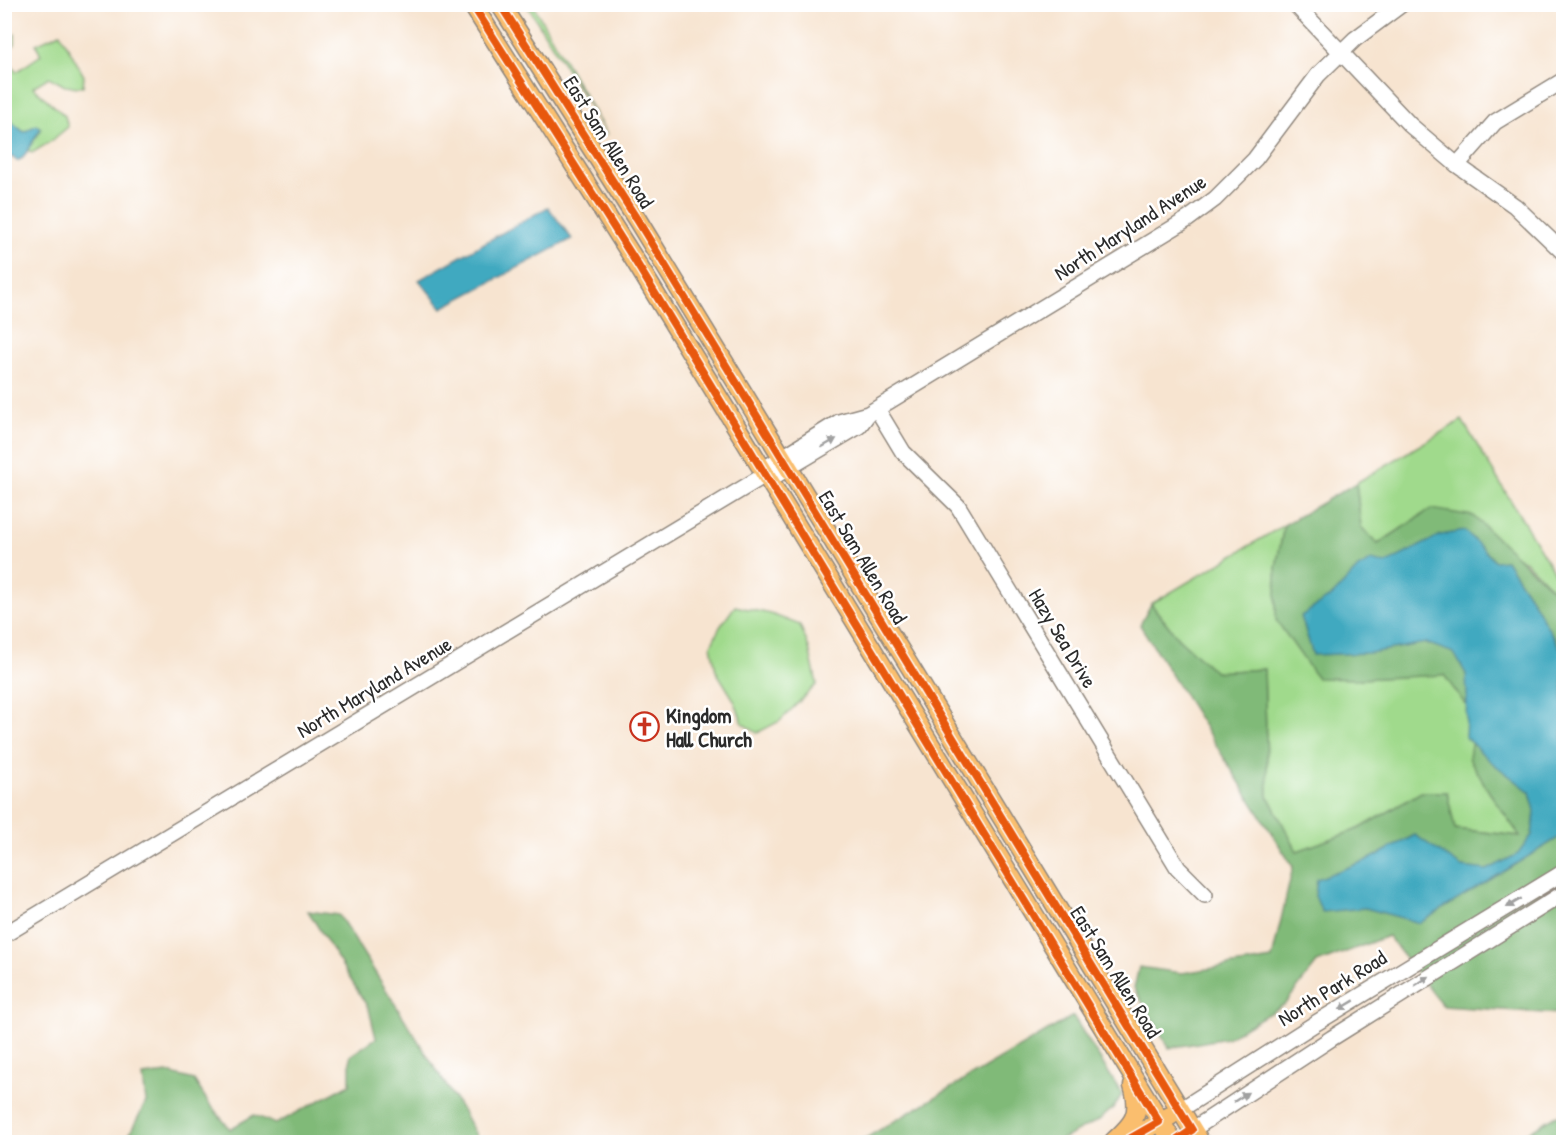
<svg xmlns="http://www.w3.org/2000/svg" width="1568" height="1147" font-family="'Patrick Hand',sans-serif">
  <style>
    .green { fill: #a0da8c; stroke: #66825c; stroke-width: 1.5 }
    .forest { fill: #80ba78; stroke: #567252; stroke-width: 1.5 }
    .water { fill: #40a9c0; stroke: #366a76; stroke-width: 1.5 }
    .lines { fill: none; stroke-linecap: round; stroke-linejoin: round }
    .minor-casing { stroke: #91887e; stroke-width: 18 }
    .major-casing { stroke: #91887e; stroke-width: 21 }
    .minor { stroke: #fff; stroke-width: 15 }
    .major { stroke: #fabe6e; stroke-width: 18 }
    .cycleway-casing { stroke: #fff; stroke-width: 11 }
    .cycleway { stroke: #e8590c; stroke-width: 8 }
    .oneway { fill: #a0a0a0 }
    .labels { text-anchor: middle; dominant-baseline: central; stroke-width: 5; stroke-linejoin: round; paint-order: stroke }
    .street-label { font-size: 21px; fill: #2b2b2b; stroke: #fff }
    .poi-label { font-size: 21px; font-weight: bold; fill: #2b2b2b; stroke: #fff; text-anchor: start }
  </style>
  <rect width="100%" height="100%" fill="#fff"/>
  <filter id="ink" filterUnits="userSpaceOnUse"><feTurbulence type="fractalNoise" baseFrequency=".0167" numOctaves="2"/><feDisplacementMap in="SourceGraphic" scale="12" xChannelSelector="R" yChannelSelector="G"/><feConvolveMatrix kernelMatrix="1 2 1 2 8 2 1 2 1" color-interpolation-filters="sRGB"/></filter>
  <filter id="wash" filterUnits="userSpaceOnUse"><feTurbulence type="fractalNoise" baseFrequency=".008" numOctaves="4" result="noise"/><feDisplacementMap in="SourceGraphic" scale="24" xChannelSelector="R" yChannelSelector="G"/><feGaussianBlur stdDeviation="1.35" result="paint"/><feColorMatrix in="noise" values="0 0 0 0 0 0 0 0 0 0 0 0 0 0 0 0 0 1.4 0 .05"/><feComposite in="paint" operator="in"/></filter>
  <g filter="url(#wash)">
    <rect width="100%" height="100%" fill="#f7e4d0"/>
    <path class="green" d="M 527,5 L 533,5 L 607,135 Z
      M 60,33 L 84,76 L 83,87 L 65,86 L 49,77 L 33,87 L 65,116 L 68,127 L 50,142 L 32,153 L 26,150 L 35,139 L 41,128 L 36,125 L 24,132 L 9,120 L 5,112 L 5,38 L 15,34 L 15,44 L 7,52 L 9,61 L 16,72 L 41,55 L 36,44 Z
      M 1462,420 L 1563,587 L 1563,599 L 1525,561 L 1431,509 L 1378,544 L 1361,527 L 1356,483 Z
      M 1284,525 L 1276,568 L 1359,679 L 1444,674 L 1475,718 L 1489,792 L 1521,836 L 1454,829 L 1447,792 L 1422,792 L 1361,828 L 1297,852 L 1268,796 L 1264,669 L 1215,672 L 1178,638 L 1151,604 Z
      M 735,606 L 771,614 L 800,625 L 809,648 L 817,684 L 780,721 L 757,733 L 743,724 L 734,700 L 716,671 L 711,645 L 720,627 Z"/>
    <path class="forest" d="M 1356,483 L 1361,527 L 1378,544 L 1431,509 L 1473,516 L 1563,599 L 1563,1018 L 1560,1014 L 1443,1006 L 1388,936 L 1317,963 L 1285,1004 L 1227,1038 L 1169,1048 L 1134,988 L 1139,967 L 1182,973 L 1272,959 L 1293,867 L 1140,625 L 1151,604 L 1178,638 L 1215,672 L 1264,669 L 1268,796 L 1297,851 L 1361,828 L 1421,792 L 1447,792 L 1455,829 L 1520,836 L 1489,792 L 1469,758 L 1475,718 L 1444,675 L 1359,679 L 1317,678 L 1276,620 L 1276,568 L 1284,525 Z
      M 308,911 L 339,915 L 463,1112 L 480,1142 L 131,1142 L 130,1133 L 146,1102 L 143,1076 L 168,1073 L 194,1080 L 208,1102 L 230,1129 L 254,1115 L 276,1124 L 350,1084 L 350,1056 L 376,1038 L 369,1009 Z
      M 1073,1016 L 1122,1094 L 1115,1106 L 1101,1119 L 1057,1142 L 859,1142 Z
      M 1563,1114 L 1563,1142 L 1512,1142 L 1555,1116 Z"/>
    <path class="water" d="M 4,112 L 9,120 L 24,132 L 36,125 L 41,128 L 23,158 L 17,161 L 12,157 L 5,158 Z
      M 548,207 L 572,239 L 442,308 L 419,280 Z
      M 1465,531 L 1495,561 L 1506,560 L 1532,600 L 1563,653 L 1563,835 L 1420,923 L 1365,908 L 1322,912 L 1315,896 L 1317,879 L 1370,859 L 1415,835 L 1462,867 L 1487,870 L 1518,854 L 1532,835 L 1535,811 L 1530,792 L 1490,761 L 1465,737 L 1467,696 L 1466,674 L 1454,653 L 1426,643 L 1370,653 L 1313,655 L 1301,616 L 1333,595 L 1358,568 L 1372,560 L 1385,564 L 1441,535 Z"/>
  </g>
  <g filter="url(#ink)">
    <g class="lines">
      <defs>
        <path id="minor" d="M 1295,4 L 1410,125 L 1457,165 L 1515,206 L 1564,253
          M 1457,165 L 1495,122 L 1564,80
          M 877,409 L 903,452 L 958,506 L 1178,868 L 1205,895
          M 762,470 L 839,422 L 868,414 L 1188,219 L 1215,199 L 1255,159 L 1318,75 L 1355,39 L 1402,4
          M 768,480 L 859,426 L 868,414
          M 4,935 L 765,475
          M 1180,1110 L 1316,1023 L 1564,872
          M 1192,1130 L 1332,1038 L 1564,893"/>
        <path id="major" d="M 472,4 L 634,259 L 1173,1142
          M 500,4 L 638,221 L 1200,1142
          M 1113,1142 C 1133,1124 1142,1115 1133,1086
          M 1124,1142 L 1170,1116"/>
      </defs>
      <use href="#minor" class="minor-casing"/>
      <use href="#major" class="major-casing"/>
      <use href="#minor" class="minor"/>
      <use href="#major" class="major"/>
      <defs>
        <path id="cycleway" d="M 472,4 L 634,259 L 1159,1122 L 1124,1142
          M 500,4 L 638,221 L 1192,1130 L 1174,1142"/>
      </defs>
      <use href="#cycleway" class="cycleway-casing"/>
      <use href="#cycleway" class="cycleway"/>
    </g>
    <defs><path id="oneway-solid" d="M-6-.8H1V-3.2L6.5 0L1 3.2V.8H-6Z" transform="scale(1.5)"/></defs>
    <g class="oneway">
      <use href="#oneway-solid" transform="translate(829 443) rotate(-30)"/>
      <use href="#oneway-solid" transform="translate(1514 903) rotate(149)"/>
      <use href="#oneway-solid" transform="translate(1422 981) rotate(-32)"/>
      <use href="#oneway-solid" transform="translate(1347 1005) rotate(149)"/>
      <use href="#oneway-solid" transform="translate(1241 1097) rotate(-33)"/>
    </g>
  </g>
  <defs>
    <symbol id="church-ring" viewBox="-11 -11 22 22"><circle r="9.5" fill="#fff" stroke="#c8321e" stroke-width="1.5"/><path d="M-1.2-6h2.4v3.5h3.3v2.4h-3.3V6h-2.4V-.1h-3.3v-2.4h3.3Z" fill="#c8321e"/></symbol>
  </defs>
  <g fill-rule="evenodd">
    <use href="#church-ring" x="628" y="710" width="33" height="33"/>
  </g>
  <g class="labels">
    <g class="street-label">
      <text transform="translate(609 142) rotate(58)">East Sam Allen Road</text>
      <text transform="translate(1130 227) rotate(-33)">North Maryland Avenue</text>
      <text transform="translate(863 557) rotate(59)">East Sam Allen Road</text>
      <text transform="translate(1063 638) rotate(59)">Hazy Sea Drive</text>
      <text transform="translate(374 687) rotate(-31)">North Maryland Avenue</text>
      <text transform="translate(1116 972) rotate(58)">East Sam Allen Road</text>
      <text transform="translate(1332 988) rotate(-32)">North Park Road</text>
    </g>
    <g class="poi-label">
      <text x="666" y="715">Kingdom<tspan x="666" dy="24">Hall Church</tspan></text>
    </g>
  </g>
  <rect width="1568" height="1147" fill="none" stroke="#fff" stroke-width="24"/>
</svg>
